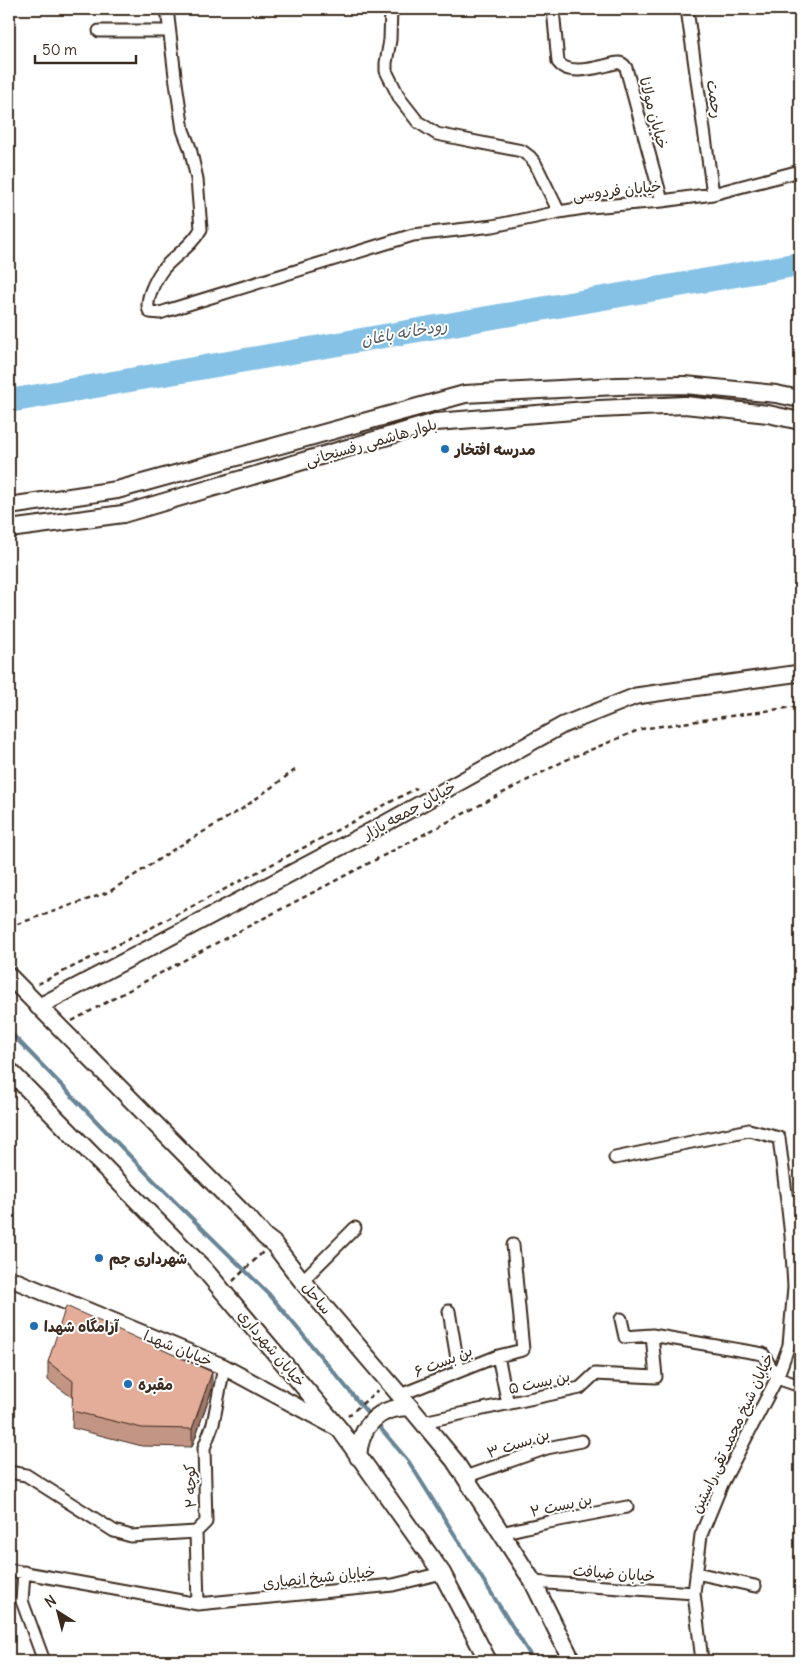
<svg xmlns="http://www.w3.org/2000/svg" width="809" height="1670" font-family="Delius,'Playpen Sans Arabic',sans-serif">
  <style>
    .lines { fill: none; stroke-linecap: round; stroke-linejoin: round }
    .stream { stroke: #688595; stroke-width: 4 }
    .river { stroke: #86c2e5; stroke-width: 24 }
    .minor-casing { stroke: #3b2a1e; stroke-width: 15 }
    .tertiary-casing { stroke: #3b2a1e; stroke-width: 19 }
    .secondary-casing { stroke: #3b2a1e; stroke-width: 20 }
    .path { stroke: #3b2a1e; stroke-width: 2.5; stroke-dasharray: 5 4; stroke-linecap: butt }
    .minor { stroke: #fff; stroke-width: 11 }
    .tertiary { stroke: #fff; stroke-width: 15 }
    .secondary { stroke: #fff; stroke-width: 16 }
    .wall { fill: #c39584; stroke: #3b2a1e }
    .shaded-wall { fill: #9f796b; stroke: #3b2a1e }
    .building { fill: #e3ad99; stroke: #3b2a1e }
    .poi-dot { fill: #1f6fb2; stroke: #fff; stroke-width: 2 }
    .labels { text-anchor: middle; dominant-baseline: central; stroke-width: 4; stroke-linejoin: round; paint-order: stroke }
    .street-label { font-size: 15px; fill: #3b2a1e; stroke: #fff }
    .poi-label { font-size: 15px; font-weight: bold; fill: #3b2a1e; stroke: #fff; text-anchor: start }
    .water-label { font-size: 16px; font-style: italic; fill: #555f64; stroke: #fff }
  </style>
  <rect width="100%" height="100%" fill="#fff"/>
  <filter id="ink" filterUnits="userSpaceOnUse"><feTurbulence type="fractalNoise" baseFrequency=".02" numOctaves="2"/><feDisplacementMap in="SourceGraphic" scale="10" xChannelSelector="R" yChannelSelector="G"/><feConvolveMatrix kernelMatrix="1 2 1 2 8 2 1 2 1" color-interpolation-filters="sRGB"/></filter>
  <g filter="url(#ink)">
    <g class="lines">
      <path class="stream" d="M 9,1031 L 162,1189 L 269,1294 L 371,1417
        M 377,1424 L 409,1462 L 534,1661"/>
      <path class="river" d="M 9,401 L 800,264"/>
      <defs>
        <path id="minor" d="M 167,9 L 175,76 L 183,130 L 190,148 L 197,179 L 201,229 C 192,246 175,255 163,269 C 156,278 143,303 150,312 L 160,313 L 169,310 L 413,235 L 493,226 L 559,212
          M 391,9 L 390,40 L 386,63 L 386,71 L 400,99 L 418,122 L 437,134 L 522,151 L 530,157 L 535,163 L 559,212 L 590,207 L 662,201 L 713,194 L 800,171
          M 553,9 L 558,62 C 567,75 591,69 604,66 C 609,65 616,62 620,63 C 624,64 624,65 626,68 L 662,201
          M 687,9 L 713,194
          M 99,31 L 169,31
          M 615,1158 L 749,1130 L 779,1138 L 787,1201
          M 302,1281 L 355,1228
          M 449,1311 L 459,1371
          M 621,1319 L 625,1337 L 652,1335
          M 400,1395 L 498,1356
          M 508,1404 L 498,1356 L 523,1350 L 513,1245
          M 423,1422 L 580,1388 L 595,1374 L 656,1377 L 652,1335 L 763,1354 L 777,1378 L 800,1386
          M 9,1472 L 26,1475 L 114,1531 L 131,1536 L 196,1532
          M 465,1477 L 547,1448 L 582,1441
          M 501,1533 L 549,1522 L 627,1507
          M 9,1570 L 198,1604 L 393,1585 L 442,1573
          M 24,1572 L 22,1601 L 44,1661
          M 696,1573 L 755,1586
          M 533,1582 L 694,1593
          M 198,1604 L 196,1532 L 206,1522 L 204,1448 L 213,1424 L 224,1367
          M 702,1661 L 694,1593 L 701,1535 L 722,1484 L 777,1378 L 789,1345 L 794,1287 L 791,1236 L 787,1201 L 800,1202"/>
        <path id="tertiary" d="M 38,1007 L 384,824 L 563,725 L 636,696 L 800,673
          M 9,1278 L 224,1367 L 339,1429"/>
        <path id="secondary" d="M 9,506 L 117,490 L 465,394 L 617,386 L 685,385 L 776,394 L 800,399
          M 9,529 L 123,514 L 436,422 L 599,409 L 685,405 L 768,414 L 800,421
          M 9,976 L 251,1221 L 265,1237 L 273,1243 L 302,1281 L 410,1407 L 454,1460 L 533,1582 L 572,1661
          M 9,1070 L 204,1269 L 341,1431 L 442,1573 L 488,1661
          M 358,1457 C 360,1425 379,1407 410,1407"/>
      </defs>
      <use href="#minor" class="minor-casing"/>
      <use href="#tertiary" class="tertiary-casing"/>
      <use href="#secondary" class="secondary-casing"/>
      <path class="path" d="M 9,927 L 109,892 L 176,848 L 242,809 L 295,770
        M 38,984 L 151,928 L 417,788
        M 72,1021 L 205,949 L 566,760 L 641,729 L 800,706
        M 233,1281 L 263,1252
        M 348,1416 L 378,1390"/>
      <use href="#minor" class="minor"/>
      <use href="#tertiary" class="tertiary"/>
      <use href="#secondary" class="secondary"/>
    </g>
    <path class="wall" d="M 48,1362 L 212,1389 L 192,1447 L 142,1446 L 72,1428 L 73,1398 L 48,1380 Z"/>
    <path class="shaded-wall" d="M 212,1372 L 212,1389 L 192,1447 L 192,1429 Z"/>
    <path class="building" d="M 66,1306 L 212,1372 L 192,1429 L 142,1428 L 72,1411 L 73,1381 L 48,1362 Z"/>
  </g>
  <g class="poi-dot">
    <circle cx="445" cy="449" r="5"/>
    <circle cx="99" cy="1258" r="5"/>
    <circle cx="34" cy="1326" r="5"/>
    <circle cx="128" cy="1384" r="5"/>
  </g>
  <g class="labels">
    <g class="street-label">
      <text transform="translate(715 99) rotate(82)">رحمت</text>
      <text transform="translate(654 113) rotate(75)">خیابان مولانا</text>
      <text transform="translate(617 190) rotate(-6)">خیابان فردوسی</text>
      <text transform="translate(371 442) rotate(-16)">بلوار هاشمی رفسنجانی</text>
      <text transform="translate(409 810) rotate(-29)">خیابان جمعه بازار</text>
      <text transform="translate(317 1298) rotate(50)">ساحل</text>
      <text transform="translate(178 1348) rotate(22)">خیابان شهدا</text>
      <text transform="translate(272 1348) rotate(50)">خیابان شهرداری</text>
      <text transform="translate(443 1361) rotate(-22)">بن بست ۶</text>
      <text transform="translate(539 1382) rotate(-12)">بن بست ۵</text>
      <text transform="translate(732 1433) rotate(-65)">خیابان شیخ محمد تقی راستین</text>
      <text transform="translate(518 1443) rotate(-18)">بن بست ۳</text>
      <text transform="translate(190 1486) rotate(-92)">کوچه ۲</text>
      <text transform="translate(561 1505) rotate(-12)">بن بست ۲</text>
      <text transform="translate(614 1573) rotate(4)">خیابان ضیافت</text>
      <text transform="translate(319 1577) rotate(-6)">خیابان شیخ انصاری</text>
    </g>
    <g class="poi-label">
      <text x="455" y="449">مدرسه افتخار</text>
      <text x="109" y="1258">شهرداری جم</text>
      <text x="44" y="1326">آرامگاه شهدا</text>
      <text x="138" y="1384">مقبره</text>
    </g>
    <g class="water-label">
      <text transform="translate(404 332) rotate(-10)">رودخانه باغان</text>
    </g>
  </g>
  <rect width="809" height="1670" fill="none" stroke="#fff" stroke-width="30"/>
  <rect x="15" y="15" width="779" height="1640" fill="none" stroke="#3b2a1e" stroke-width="2" filter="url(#ink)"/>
  <g transform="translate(58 1612) rotate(324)" stroke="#ffffff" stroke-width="4" paint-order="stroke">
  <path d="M0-4L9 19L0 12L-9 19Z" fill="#3b2a1e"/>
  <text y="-8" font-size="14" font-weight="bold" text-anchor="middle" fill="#3b2a1e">N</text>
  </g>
  <path d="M35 55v8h101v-8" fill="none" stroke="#3b2a1e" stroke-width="2.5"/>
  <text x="42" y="55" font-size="15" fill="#3b2a1e" stroke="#ffffff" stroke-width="4" paint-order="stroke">50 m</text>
</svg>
